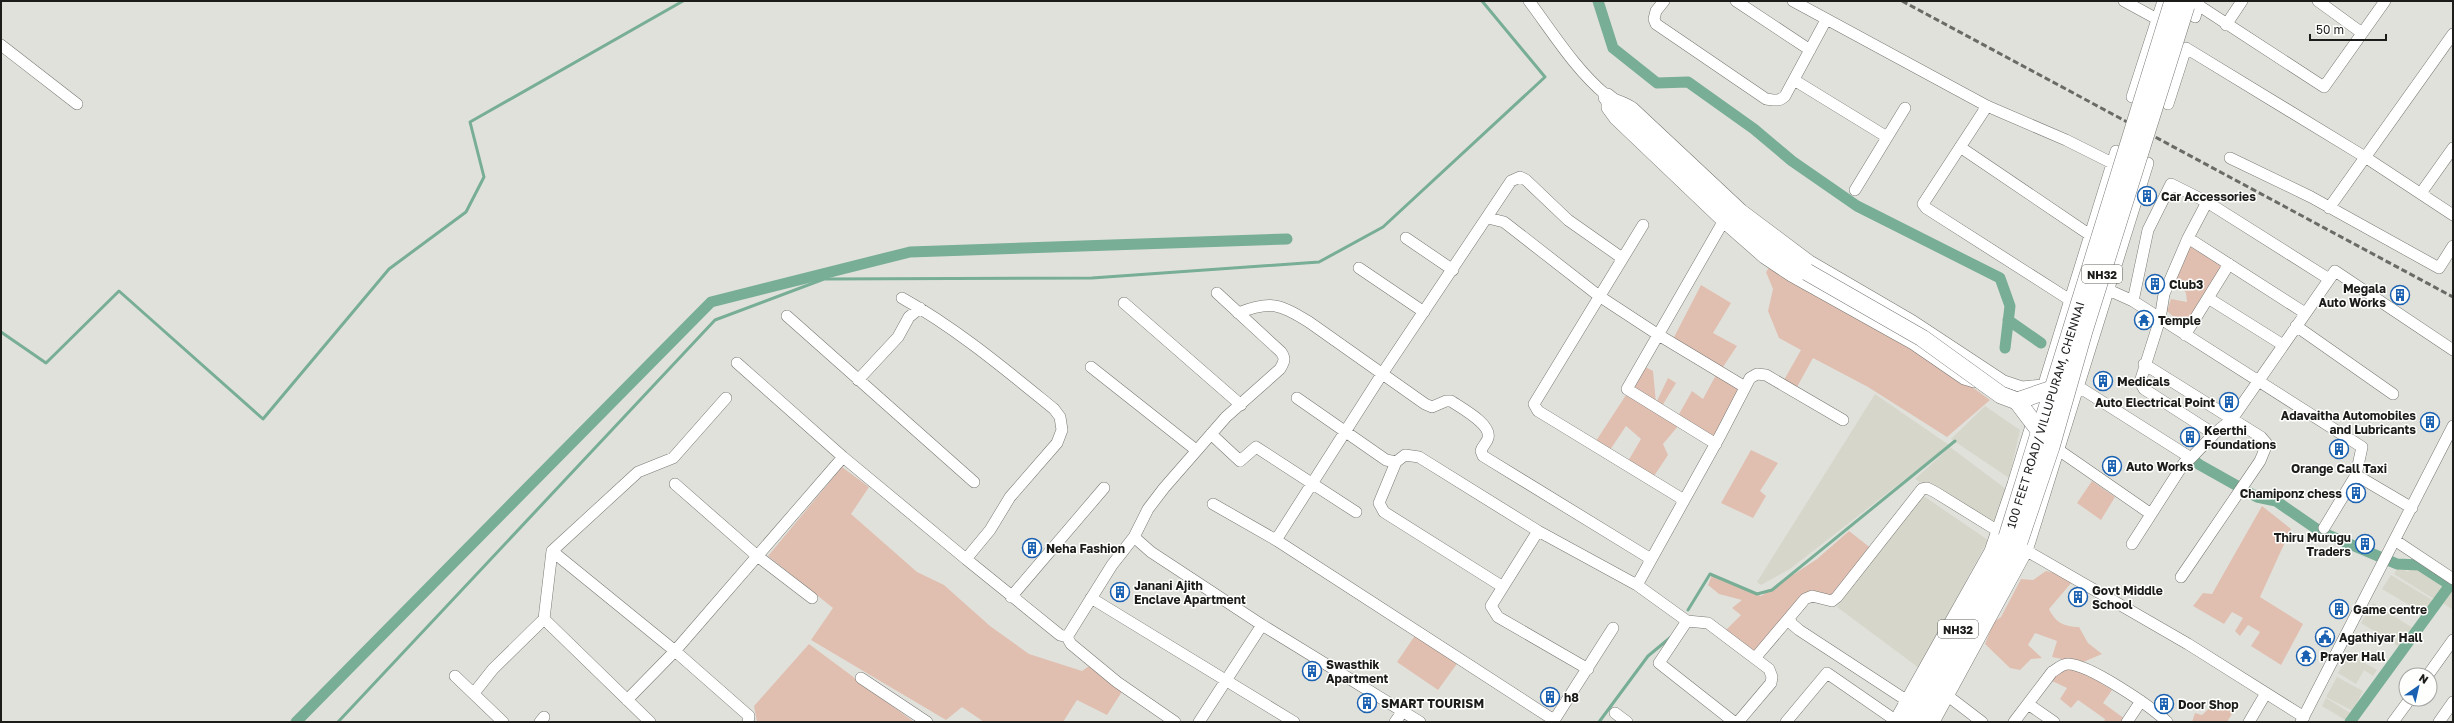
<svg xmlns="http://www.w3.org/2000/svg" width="2454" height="723" font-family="'Golos Text',sans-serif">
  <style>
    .built { fill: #d7d6ca }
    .green { fill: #e0bfb0 }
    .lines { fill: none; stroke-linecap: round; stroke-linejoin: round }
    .stream { stroke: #77ae95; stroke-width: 3 }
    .canal { stroke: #77ae95; stroke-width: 11 }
    .minor-casing { stroke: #787874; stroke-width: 12 }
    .highway-casing { stroke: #787874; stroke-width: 18 }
    .minor { stroke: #fff; stroke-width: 11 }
    .highway { stroke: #fff; stroke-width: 17 }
    .rail { stroke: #6a6a67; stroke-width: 3; stroke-dasharray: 6 3; stroke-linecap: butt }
    .highway-bridge-casing { stroke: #787874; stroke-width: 18; stroke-linecap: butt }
    .highway-bridge { stroke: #fff; stroke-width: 17 }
    .labels { text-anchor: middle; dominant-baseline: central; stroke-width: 3; stroke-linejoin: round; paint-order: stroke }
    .shield { fill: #fffffe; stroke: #60605e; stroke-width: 1 }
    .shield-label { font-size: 11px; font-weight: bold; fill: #1c1c1a }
    .poi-label { font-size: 12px; font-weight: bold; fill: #1c1c1a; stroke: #fffffe; text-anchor: start }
    .street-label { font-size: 12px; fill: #1c1c1a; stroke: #fffffe }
  </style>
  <rect width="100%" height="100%" fill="#e1e1dc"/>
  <path class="built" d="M 1875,394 L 1949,445 L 1790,569 L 1761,585 L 1757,582 Z
    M 1985,406 L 2020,430 L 2009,478 L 1951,439 Z
    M 1950,447 L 2006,489 L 1992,527 L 1915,479 Z
    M 1922,495 L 1988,540 L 1919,668 L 1837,607 Z
    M 2399,566 L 2408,572 L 2412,566 L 2446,588 L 2437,601 L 2394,574 Z
    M 2391,575 L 2434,601 L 2426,615 L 2382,589 Z
    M 2451,588 L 2453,590 L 2453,610 L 2441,602 Z
    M 2373,603 L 2413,628 L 2401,648 L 2361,623 Z
    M 2349,654 L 2377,670 L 2373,676 L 2364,670 L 2356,684 L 2338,673 Z
    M 2337,677 L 2363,691 L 2353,711 L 2326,697 Z
    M 2326,698 L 2352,714 L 2347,721 L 2322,706 Z"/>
  <path class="green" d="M 2190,246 L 2225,265 L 2185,323 L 2179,322 L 2167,311 L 2171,299 L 2187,302 L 2186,293 L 2181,286 L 2176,290 L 2172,287 Z
    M 1771,265 L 1913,344 L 1990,400 L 1947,437 L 1868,387 L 1813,358 L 1797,387 L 1784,380 L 1801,350 L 1779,338 L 1768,311 L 1773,289 L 1766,272 Z
    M 1701,285 L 1731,303 L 1713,333 L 1737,346 L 1723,367 L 1744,381 L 1671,343 Z
    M 1640,364 L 1653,371 L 1656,403 L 1668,378 L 1676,383 L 1662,406 L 1678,416 L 1692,391 L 1703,399 L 1717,373 L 1744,388 L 1714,443 L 1627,389 Z
    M 1626,395 L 1679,425 L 1663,444 L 1668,455 L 1652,479 L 1627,463 L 1641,439 L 1626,426 L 1608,453 L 1594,444 Z
    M 1751,450 L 1778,463 L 1760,491 L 1766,496 L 1753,518 L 1721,503 Z
    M 842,467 L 869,487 L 851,514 L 917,572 L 944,585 L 990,626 L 1029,654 L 1082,671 L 1089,666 L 1123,690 L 1107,715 L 1077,700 L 1063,722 L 984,722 L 962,707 L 946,720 L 811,640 L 833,608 L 768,556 Z
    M 2092,481 L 2115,497 L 2101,520 L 2077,503 Z
    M 2262,506 L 2291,529 L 2260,597 L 2303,624 L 2281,665 L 2251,646 L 2260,632 L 2248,625 L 2240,636 L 2235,631 L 2243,618 L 2232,612 L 2224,624 L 2193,606 L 2203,593 L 2212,594 Z
    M 1849,531 L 1872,549 L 1837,597 L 1812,596 L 1766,645 L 1753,651 L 1723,633 L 1741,615 L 1732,608 L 1742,600 L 1719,594 L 1708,585 L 1712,575 L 1761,596 L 1817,559 Z
    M 2046,571 L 2059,574 L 2072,582 L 2049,609 C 2055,622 2064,627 2079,627 L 2088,643 L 2102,654 L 2081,663 L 2052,657 L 2057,641 L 2035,633 L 2028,645 L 2042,658 L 2031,659 L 2020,670 L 2010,668 L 1985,644 L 1994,622 L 2001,617 L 2021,579 L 2033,580 Z
    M 1416,634 L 1459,661 L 1438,690 L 1397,662 Z
    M 809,644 L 914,722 L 757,722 L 754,706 Z
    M 2064,668 L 2084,672 L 2112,690 L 2103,703 L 2125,719 L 2122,722 L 2104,722 L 2105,719 L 2078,700 L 2071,708 L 2060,699 L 2067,688 L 2050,680 Z
    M 2214,704 L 2233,712 L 2227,722 L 2192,722 L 2195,713 L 2202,715 Z"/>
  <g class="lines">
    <path class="stream" d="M 1,332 L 46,363 L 119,291 L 263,419 L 389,269 L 466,212 L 484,177 L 470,122 L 683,1
      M 1688,610 L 1710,574 L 1757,594 L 1772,590 L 1955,441
      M 338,722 L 715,320 L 824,279 L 1092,278 L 1319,262 L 1383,227 L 1545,77 L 1482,1
      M 1599,722 L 1648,656 L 1671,637"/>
    <path class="canal" d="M 1598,1 L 1613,48 L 1657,83 L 1688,82 L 1754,129 L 1792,161 L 1857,206 L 2000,278 L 2010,306 L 2005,348
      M 2008,320 L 2041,343
      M 2183,453 L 2200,465 L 2257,497 L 2276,501 L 2321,532 L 2397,564 L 2419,565 L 2450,585 L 2350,722
      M 296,722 L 711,302 L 910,252 L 1287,239"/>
    <defs>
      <path id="minor" d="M 1529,1 C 1553,33 1575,69 1606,95 C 1610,99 1624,101 1633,108 L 1742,210 L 1810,261 L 1913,321 L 2004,381 L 2022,387 L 2043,385
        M 1664,1 L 1656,11 L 1654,19 L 1656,24 L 1766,99 C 1774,100 1779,102 1785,96 L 1826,20
        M 1736,1 L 1810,50
        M 1793,1 L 1987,106 L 2066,140 L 2112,163
        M 2124,1 L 2157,19
        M 2318,1 L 2362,33
        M 2198,5 L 2324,87 L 2385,1
        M 2195,17 L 2199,1
        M 2226,25 L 2242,1
        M 1,45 L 77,104
        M 1794,80 L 1887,137
        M 1607,97 L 1607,108 L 1615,119 L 1723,222 L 1764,258 L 1791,276 L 1913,344 L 1964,379 L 1974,382 L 1978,381
        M 2132,97 L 2163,1
        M 2168,104 L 2186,48 L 2365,157 L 2453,215
        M 1987,106 L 1923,204 L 1926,208 L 2070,300
        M 1960,147 L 2090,235
        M 2230,158 L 2311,197 L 2439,268 L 2453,246
        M 1855,190 L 1905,108
        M 2421,193 L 2453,148
        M 2207,202 L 2188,238 L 2164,294 L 2160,319 L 2140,382 L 2144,389 L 2214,434
        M 2329,208 L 2453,34
        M 1488,218 L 1504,222 L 1599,296 L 1657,334 L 1745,387
        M 1643,225 L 1534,404 L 1538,411 L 1684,500
        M 1406,238 L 1453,270
        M 2188,238 L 2305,313
        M 1359,268 L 1424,312
        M 2102,287 L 2133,301 L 2362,447 L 2356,475 L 2412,508
        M 902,298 C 956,328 1006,370 1054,409 L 1060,417 L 1062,430 L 1057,443 L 1010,497 L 990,530 L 966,559 L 1060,635 L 1067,637 L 1112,565 L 1134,537 L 1148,509 L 1164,488 L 1226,417 L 1280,369 C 1284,362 1286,359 1281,352 L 1217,293
        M 2208,298 L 2283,345
        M 2133,301 L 2148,230 L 2171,184 L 2207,202 L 2329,279
        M 1124,303 L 1241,405
        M 1238,313 C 1271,300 1279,304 1309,322 L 1425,404 L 1432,407 L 1446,401 L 1451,401 C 1461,408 1492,424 1488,438 C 1487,443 1482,446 1481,451 L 1483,456 L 1651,559
        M 787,316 L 974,482
        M 2296,326 L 2393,394
        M 2185,335 L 2229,264
        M 737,363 L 843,457 L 966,559
        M 2144,364 L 2261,437 L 2267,444 L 2260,461 L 2181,577
        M 1091,367 L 1196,450
        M 858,380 L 898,337 L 909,317 L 920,308
        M 2079,387 L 2191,458
        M 1297,398 L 1386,460 L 1396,462 L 1405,455 L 1419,457 L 1538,531 L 1637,585 L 1687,621 L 1708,623 L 1769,669 L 1772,677 L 1771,683 L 1738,722
        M 1211,434 L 1240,461 L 1256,447 L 1356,512
        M 1716,444 L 1627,389 L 1723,222
        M 2060,451 L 2151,514
        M 1396,462 L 1379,503 L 1384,512 L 1503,587
        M 675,484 L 756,555 L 812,598
        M 1213,504 L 1276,540 L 1554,720
        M 2324,528 L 2356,475
        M 1538,531 L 1491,606 L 1498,617 L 1588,669
        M 1134,537 L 1151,552 L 1262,625 L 1420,722
        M 1276,540 L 1382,374 L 1511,181 L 1520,177 L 1526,180 L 1568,220 L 1622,258
        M 2396,541 L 2453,579
        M 2132,544 L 2184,463 L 2191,458 L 2214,434 L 2232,419 L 2335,271 L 2453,350
        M 552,551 L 675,651 L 749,716 L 748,722
        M 2027,551 L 2188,644 L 2304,717
        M 1637,585 L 1721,434 L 1750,378 L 1757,374 L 1766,375 L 1843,420
        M 1011,597 L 1104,488
        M 1091,598 L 1294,722
        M 1789,618 L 1792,624 L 1799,630 L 1906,700
        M 544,619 L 650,722
        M 1687,621 L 1659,663 L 1734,722
        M 1067,637 L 1071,644 L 1117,682 L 1175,722
        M 1756,657 L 1805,599 L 1812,596 L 1832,601 L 1837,597 L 1922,489 L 1927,488 L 1935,492 L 1998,531
        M 2428,675 L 2453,640
        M 455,676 L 503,722
        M 861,678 L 927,722
        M 474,693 L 493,669 L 544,619 L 552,551 L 638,472 L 673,458 L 726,398
        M 1948,696 L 1982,722
        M 627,700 L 675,651 L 843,457
        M 2028,704 L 2054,722
        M 1615,713 L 1627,722
        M 540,722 L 544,717
        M 1199,722 L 1262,625
        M 1395,722 L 1403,711
        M 1553,722 L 1613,628
        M 1786,722 L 1827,673 L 1895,720
        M 1894,722 L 1990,551 L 2013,484 L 2116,151
        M 1934,722 L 2027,551 L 2148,163
        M 2014,722 L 2052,672 C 2057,669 2062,664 2068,664 C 2089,664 2152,707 2167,722
        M 2127,722 L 2141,701
        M 2249,722 L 2266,693
        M 2301,722 L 2453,426
        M 2393,722 L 2410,699
        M 2439,722 L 2453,702"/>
      <path id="highway" d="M 1607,97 C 1673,156 1731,223 1807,272
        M 1908,722 L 1985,584 L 2007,537
        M 1923,722 L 1996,591 L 2019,542"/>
    </defs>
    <use href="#minor" class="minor-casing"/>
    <use href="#highway" class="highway-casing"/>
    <use href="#minor" class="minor"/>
    <use href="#highway" class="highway"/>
    <path class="rail" d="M 1902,1 L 2453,297"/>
    <defs>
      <g id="highway-bridge">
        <path d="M 1807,272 L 1922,338 L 2001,395 L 2017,401 L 2039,430"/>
        <path d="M 2017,401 L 2052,389"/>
        <path id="s1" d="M 2007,537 L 2173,1"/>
        <path d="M 2019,542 L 2051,447 L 2084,331 L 2186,6"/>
      </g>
    </defs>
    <use href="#highway-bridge" class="highway-bridge-casing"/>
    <use href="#highway-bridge" class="highway-bridge"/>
  </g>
  <defs>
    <symbol id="building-ring" viewBox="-11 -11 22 22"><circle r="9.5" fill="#fffffe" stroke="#1a61b1" stroke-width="1.5"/><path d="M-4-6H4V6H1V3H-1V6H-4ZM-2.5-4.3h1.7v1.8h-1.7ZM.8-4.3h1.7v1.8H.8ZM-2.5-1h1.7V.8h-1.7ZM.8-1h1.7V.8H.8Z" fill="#1a61b1"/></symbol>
    <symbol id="temple-ring" viewBox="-11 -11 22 22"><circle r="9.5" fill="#fffffe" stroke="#1a61b1" stroke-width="1.5"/><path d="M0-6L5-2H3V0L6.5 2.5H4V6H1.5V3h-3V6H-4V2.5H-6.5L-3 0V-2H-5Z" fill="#1a61b1"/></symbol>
    <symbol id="civic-ring" viewBox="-11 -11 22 22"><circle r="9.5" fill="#fffffe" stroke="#1a61b1" stroke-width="1.5"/><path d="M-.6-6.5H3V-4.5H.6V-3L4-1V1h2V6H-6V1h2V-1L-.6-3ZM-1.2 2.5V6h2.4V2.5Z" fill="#1a61b1"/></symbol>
  </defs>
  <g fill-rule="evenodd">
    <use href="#building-ring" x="2136" y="185" width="22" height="22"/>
    <use href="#building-ring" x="2144" y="273" width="22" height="22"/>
    <use href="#building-ring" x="2389" y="284" width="22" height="22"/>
    <use href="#temple-ring" x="2133" y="309" width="22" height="22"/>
    <use href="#building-ring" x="2092" y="370" width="22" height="22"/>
    <use href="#building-ring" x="2218" y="391" width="22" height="22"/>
    <use href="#building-ring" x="2419" y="411" width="22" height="22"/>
    <use href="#building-ring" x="2179" y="426" width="22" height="22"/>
    <use href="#building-ring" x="2328" y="438" width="22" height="22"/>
    <use href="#building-ring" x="2101" y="455" width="22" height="22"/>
    <use href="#building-ring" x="2345" y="482" width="22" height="22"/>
    <use href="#building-ring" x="2354" y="533" width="22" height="22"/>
    <use href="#building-ring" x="1021" y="537" width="22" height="22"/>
    <use href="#building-ring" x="1109" y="581" width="22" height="22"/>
    <use href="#building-ring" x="2067" y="586" width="22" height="22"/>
    <use href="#building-ring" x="2328" y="598" width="22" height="22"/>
    <use href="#civic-ring" x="2314" y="626" width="22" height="22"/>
    <use href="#temple-ring" x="2295" y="645" width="22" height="22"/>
    <use href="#building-ring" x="1301" y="660" width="22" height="22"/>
    <use href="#building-ring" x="1539" y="686" width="22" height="22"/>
    <use href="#building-ring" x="1356" y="692" width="22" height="22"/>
    <use href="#building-ring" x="2153" y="693" width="22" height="22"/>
  </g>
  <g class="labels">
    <g class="shield">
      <rect x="2082" y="265" width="40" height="18" rx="3"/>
      <rect x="1938" y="620" width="40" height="18" rx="3"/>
    </g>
    <g class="shield-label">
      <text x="2102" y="274">NH32</text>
      <text x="1958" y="629">NH32</text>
    </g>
    <g class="poi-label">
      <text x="2161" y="196">Car Accessories</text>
      <text x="2169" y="284">Club3</text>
      <text x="2386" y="288" text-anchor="end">Megala<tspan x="2386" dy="14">Auto Works</tspan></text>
      <text x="2158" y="320">Temple</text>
      <text x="2117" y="381">Medicals</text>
      <text x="2215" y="402" text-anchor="end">Auto Electrical Point</text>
      <text x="2416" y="415" text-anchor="end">Adavaitha Automobiles<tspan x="2416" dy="14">and Lubricants</tspan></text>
      <text x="2204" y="430">Keerthi<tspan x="2204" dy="14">Foundations</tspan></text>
      <text x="2126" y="466">Auto Works</text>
      <text x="2339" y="468" text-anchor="middle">Orange Call Taxi</text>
      <text x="2342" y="493" text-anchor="end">Chamiponz chess</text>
      <text x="2351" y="537" text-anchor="end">Thiru Murugu<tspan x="2351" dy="14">Traders</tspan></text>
      <text x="1046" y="548">Neha Fashion</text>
      <text x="1134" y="585">Janani Ajith<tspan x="1134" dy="14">Enclave Apartment</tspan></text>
      <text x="2092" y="590">Govt Middle<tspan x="2092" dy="14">School</tspan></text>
      <text x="2353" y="609">Game centre</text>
      <text x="2339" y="637">Agathiyar Hall</text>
      <text x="2320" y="656">Prayer Hall</text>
      <text x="1326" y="664">Swasthik<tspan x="1326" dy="14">Apartment</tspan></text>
      <text x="1564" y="697">h8</text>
      <text x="1381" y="703">SMART TOURISM</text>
      <text x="2178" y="704">Door Shop</text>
    </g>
    <g class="street-label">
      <text stroke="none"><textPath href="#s1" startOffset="128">100 FEET ROAD/ VILLUPURAM, CHENNAI</textPath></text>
    </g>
  </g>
  <rect width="2454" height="723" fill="none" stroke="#1c1c1a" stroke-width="4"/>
  <g transform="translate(2418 687) rotate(34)"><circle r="19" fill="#fffffe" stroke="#a4a4a3"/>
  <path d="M0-3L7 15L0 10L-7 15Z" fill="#1a61b1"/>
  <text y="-6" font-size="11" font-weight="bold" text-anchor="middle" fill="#1c1c1a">N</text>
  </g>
  <path d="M2310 34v6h76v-6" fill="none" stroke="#1c1c1a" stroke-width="2"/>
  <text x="2316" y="34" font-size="12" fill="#1c1c1a" stroke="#fffffe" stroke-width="3" paint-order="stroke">50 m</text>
</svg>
